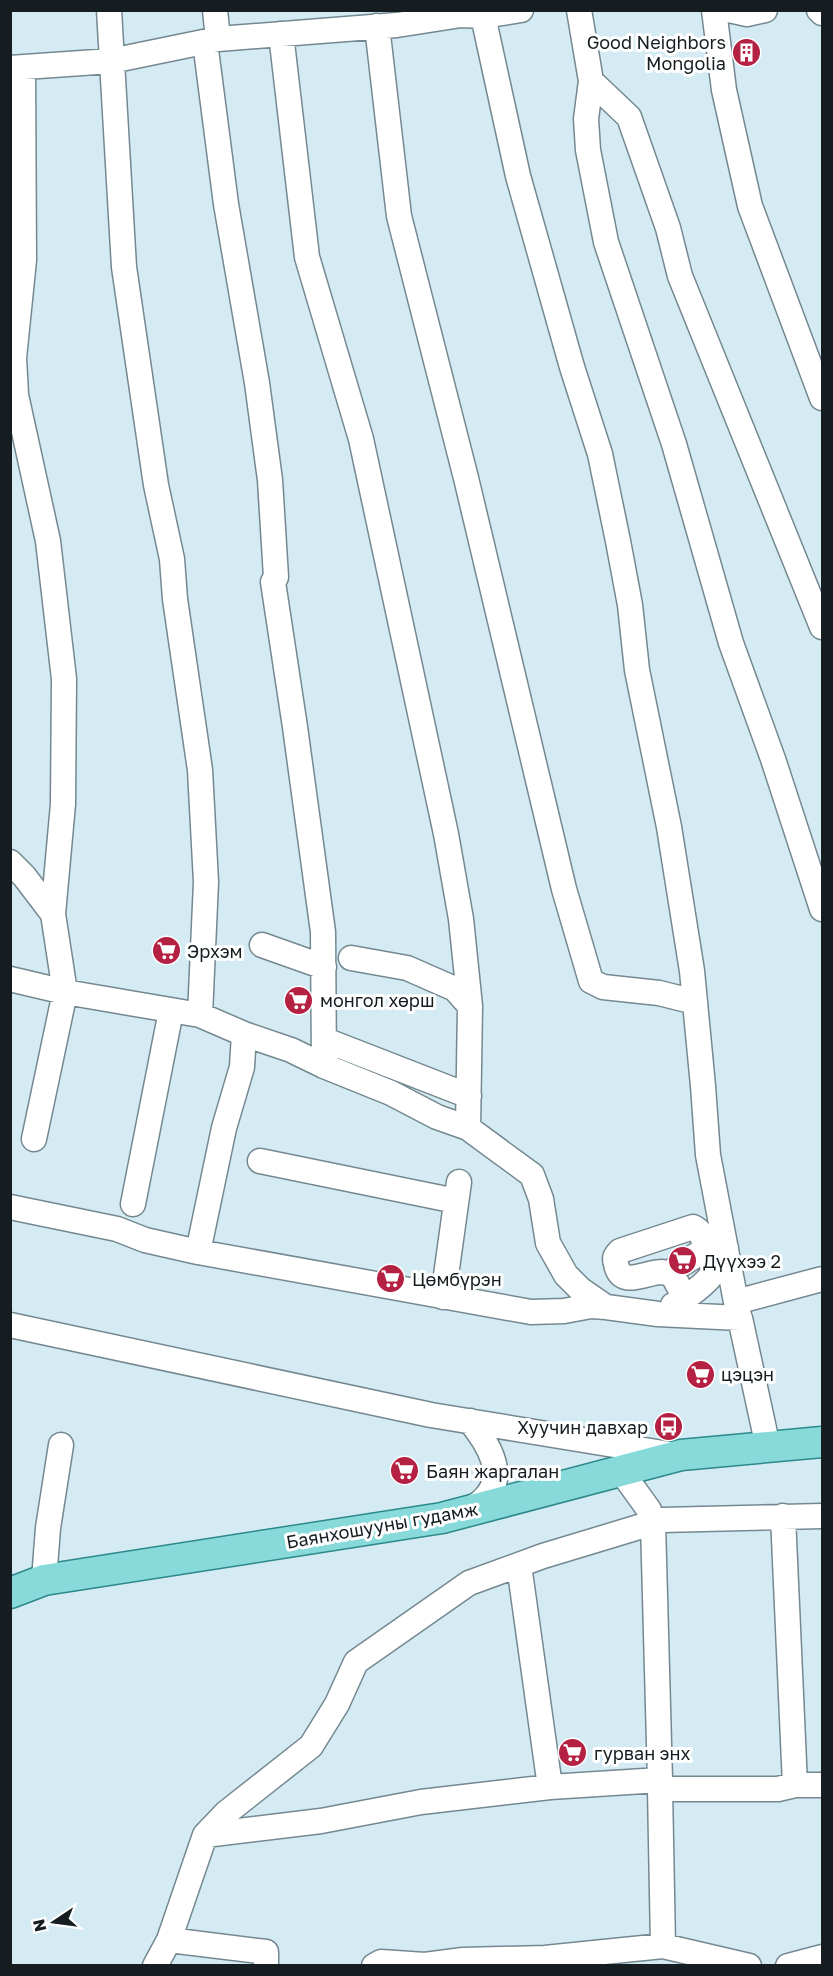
<svg xmlns="http://www.w3.org/2000/svg" width="833" height="1976" font-family="'Golos Text',sans-serif">
  <style>
    .lines { fill: none; stroke-linecap: round; stroke-linejoin: round }
    .minor-casing { stroke: #748890; stroke-width: 27 }
    .major-casing { stroke: #2c8889; stroke-width: 33 }
    .minor { stroke: #fff; stroke-width: 24 }
    .major { stroke: #88dada; stroke-width: 30 }
    .labels { text-anchor: middle; dominant-baseline: central; stroke-width: 6; stroke-linejoin: round; paint-order: stroke }
    .poi-label { font-size: 18px; fill: #151d20; stroke: #fff; text-anchor: start }
    .street-label { font-size: 18px; fill: #151d20; stroke: #fff }
  </style>
  <rect width="100%" height="100%" fill="#d5ebf4"/>
  <g class="lines">
    <defs>
      <path id="minor" d="M 109,10 L 124,267 L 156,485 L 172,559 L 175,599 L 200,770 L 206,882 L 200,1015
        M 215,10 L 218,39
        M 579,10 L 591,81 L 586,119 L 588,150 L 606,242 L 674,444 L 731,643 L 773,759 L 822,909
        M 714,10 L 724,90 L 750,206 L 822,398
        M 729,10 L 747,14 L 765,10
        M 819,10 L 822,13
        M 483,16 L 518,176 L 572,367 L 600,454 L 618,541 L 630,605 L 637,670 L 669,827 L 692,971 L 703,1086 L 708,1155 L 736,1302
        M 377,26 L 399,216 L 466,478 L 564,889 L 591,981 L 603,987 L 659,993 L 695,1002
        M 281,34 L 307,257 L 361,439 L 446,834 L 461,919 L 470,1006 L 468,1128
        M 205,42 L 226,204 L 257,383 L 270,480 L 276,577 L 273,582 L 295,727 L 323,932 L 324,1066
        M 10,68 L 111,61 L 218,39 L 397,25 L 461,15 L 483,16 L 521,10
        M 23,68 L 24,260 L 14,358 L 16,395 L 48,541 L 64,679 L 63,804 L 53,914
        M 591,81 L 629,117 L 668,228 L 680,276 L 822,627
        M 10,862 L 24,876 L 53,914 L 65,992 L 34,1139
        M 262,945 L 324,967
        M 351,958 L 407,968 L 455,989 L 470,1006
        M 10,979 L 65,992 L 200,1015 L 244,1034 L 291,1050 L 324,1066 L 391,1093 L 437,1117 L 468,1128 L 532,1175 L 541,1199 L 548,1243 L 566,1275 L 580,1289 L 606,1307 L 658,1314 L 740,1318 L 768,1447
        M 325,1040 L 469,1096
        M 260,1161 L 456,1201
        M 133,1204 L 171,1011
        M 10,1207 L 117,1229 L 145,1240 L 198,1252 L 531,1312 L 564,1311 L 591,1306 L 606,1307
        M 198,1252 L 224,1128 L 242,1067 L 244,1034
        M 672,1274 L 677,1267 L 703,1251 L 705,1247 C 703,1238 702,1231 693,1227 L 620,1251 C 615,1256 614,1258 616,1264 C 621,1289 645,1272 662,1272 C 663,1272 671,1274 672,1274 L 685,1298
        M 443,1297 L 459,1182
        M 673,1305 C 695,1293 720,1274 726,1248
        M 739,1316 L 736,1302 L 822,1279
        M 10,1325 L 431,1415 L 675,1455
        M 621,1471 L 649,1510 L 653,1523 L 660,1780
        M 468,1510 C 473,1507 480,1504 484,1499 C 509,1475 487,1442 470,1421
        M 783,1516 L 795,1785
        M 519,1565 L 550,1787
        M 44,1580 L 48,1528 L 61,1445
        M 660,1789 L 663,1946
        M 205,1835 L 321,1821 L 421,1802 L 550,1787 L 660,1780 L 660,1789 L 778,1789 L 795,1785 L 822,1785
        M 169,1940 L 266,1952 L 266,1966
        M 155,1966 L 169,1940 L 205,1835 L 226,1813 L 311,1746 L 337,1704 L 356,1662 L 469,1583 L 543,1556 L 662,1520 L 822,1516
        M 374,1966 L 381,1962 L 425,1965 L 463,1960 L 545,1958 L 663,1946 L 749,1966
        M 788,1966 L 822,1957"/>
      <path id="major" d="M 10,1593 L 44,1580 L 442,1518 L 681,1455 L 822,1442"/>
    </defs>
    <use href="#minor" class="minor-casing"/>
    <use href="#major" class="major-casing"/>
    <use href="#minor" class="minor"/>
    <use href="#major" class="major"/>
  </g>
  <defs>
    <symbol id="building-disc" viewBox="-11 -11 22 22"><circle r="9.5" fill="#b42142" stroke="#fff"/><path d="M-4-6H4V6H1V3H-1V6H-4ZM-2.5-4.3h1.7v1.8h-1.7ZM.8-4.3h1.7v1.8H.8ZM-2.5-1h1.7V.8h-1.7ZM.8-1h1.7V.8H.8Z" fill="#fff"/></symbol>
    <symbol id="supermarket-disc" viewBox="-11 -11 22 22"><circle r="9.5" fill="#b42142" stroke="#fff"/><path d="M-6-5.5h2.5l.6 2H6L4.5 2H-2.5L-4.4-4H-6ZM-1.5 3.2a1.3 1.3 0 1 0 .1 0ZM3 3.2a1.3 1.3 0 1 0 .1 0Z" fill="#fff"/></symbol>
    <symbol id="bus-disc" viewBox="-11 -11 22 22"><circle r="9.5" fill="#b42142" stroke="#fff"/><path d="M-5-6H5V4H4V6H2V4H-2V6H-4V4H-5ZM-3.5-4V0h7V-4ZM-3.5 1.2v1.5H-2V1.2ZM2 1.2v1.5H3.5V1.2Z" fill="#fff"/></symbol>
  </defs>
  <g fill-rule="evenodd">
    <use href="#building-disc" x="730" y="36" width="33" height="33"/>
    <use href="#supermarket-disc" x="150" y="934" width="33" height="33"/>
    <use href="#supermarket-disc" x="282" y="984" width="33" height="33"/>
    <use href="#supermarket-disc" x="666" y="1244" width="33" height="33"/>
    <use href="#supermarket-disc" x="374" y="1262" width="33" height="33"/>
    <use href="#supermarket-disc" x="684" y="1358" width="33" height="33"/>
    <use href="#bus-disc" x="652" y="1410" width="33" height="33"/>
    <use href="#supermarket-disc" x="388" y="1454" width="33" height="33"/>
    <use href="#supermarket-disc" x="556" y="1736" width="33" height="33"/>
  </g>
  <g class="labels">
    <g class="poi-label">
      <text x="726" y="42" text-anchor="end">Good Neighbors<tspan x="726" dy="21">Mongolia</tspan></text>
      <text x="187" y="951">Эрхэм</text>
      <text x="320" y="1000">монгол хөрш</text>
      <text x="703" y="1261">Дүүхээ 2</text>
      <text x="412" y="1279">Цөмбүрэн</text>
      <text x="721" y="1374">цэцэн</text>
      <text x="648" y="1427" text-anchor="end">Хуучин давхар</text>
      <text x="426" y="1471">Баян жаргалан</text>
      <text x="594" y="1753">гурван энх</text>
    </g>
    <g class="street-label">
      <text transform="translate(382 1525) rotate(-10)">Баянхошууны гудамж</text>
    </g>
  </g>
  <rect width="833" height="1976" fill="none" stroke="#151d20" stroke-width="24"/>
  <g transform="translate(54 1922) rotate(257)" stroke="#ffffff" stroke-width="4.5" paint-order="stroke">
  <path d="M0-4.5L10 22L0 15L-10 22Z" fill="#151d20"/>
  <text y="-9" font-size="16" font-weight="bold" text-anchor="middle" fill="#151d20">N</text>
  </g>
</svg>
